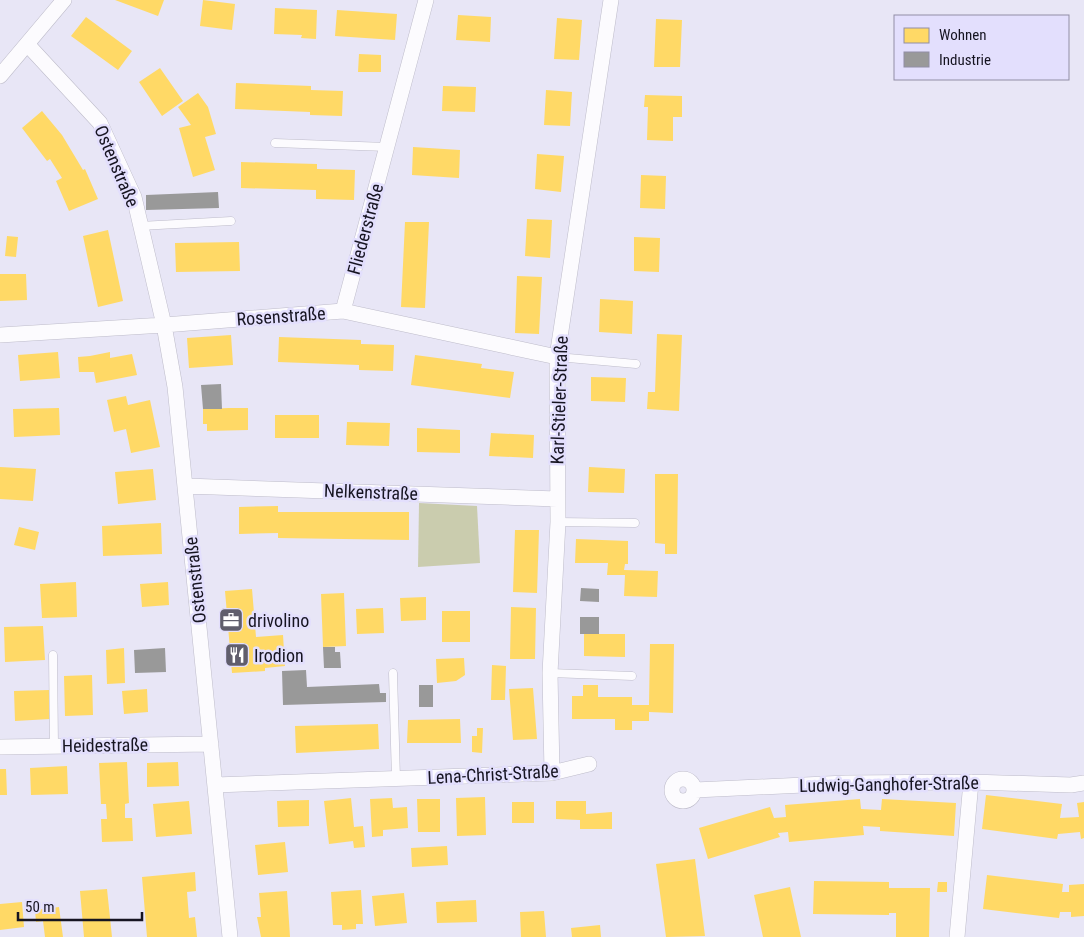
<svg xmlns="http://www.w3.org/2000/svg" width="1084" height="937" font-family="'Roboto Condensed',sans-serif">
  <style>
    .green { fill: #caccae }
    .homes { fill: #ffd966 }
    .industry { fill: #999 }
    .lines { fill: none; stroke-linecap: round; stroke-linejoin: round }
    .lane-casing { stroke: #bebcca; stroke-width: 9 }
    .street-casing { stroke: #bebcca; stroke-width: 16 }
    .lane { stroke: #fcfbfe; stroke-width: 8 }
    .street { stroke: #fcfbfe; stroke-width: 15 }
    .labels { text-anchor: middle; dominant-baseline: central; stroke-width: 5; stroke-linejoin: round; paint-order: stroke }
    .street-label { font-size: 18px; fill: #161421; stroke: #e3dffd }
    .poi-label { font-size: 18px; fill: #161421; stroke: #e3dffd; text-anchor: start }
  </style>
  <rect width="100%" height="100%" fill="#e8e6f6"/>
  <path class="green" d="M 419,503 L 477,506 L 480,563 L 418,567 Z"/>
  <path class="homes" d="M 115,0 L 164,0 L 158,16 Z
    M 203,0 L 235,4 L 232,30 L 200,26 Z
    M 275,8 L 317,10 L 316,39 L 301,38 L 302,35 L 274,34 Z
    M 337,10 L 397,14 L 395,40 L 335,36 Z
    M 458,15 L 491,17 L 490,42 L 456,40 Z
    M 86,17 L 132,51 L 118,70 L 71,36 Z
    M 557,18 L 582,20 L 579,60 L 554,59 Z
    M 656,19 L 682,20 L 680,67 L 654,67 Z
    M 359,54 L 381,55 L 381,72 L 358,72 Z
    M 160,68 L 183,101 L 162,116 L 139,82 Z
    M 236,83 L 311,86 L 311,90 L 343,91 L 342,116 L 310,115 L 310,112 L 235,109 Z
    M 443,86 L 476,87 L 475,112 L 442,111 Z
    M 546,90 L 572,92 L 570,126 L 544,125 Z
    M 198,93 L 208,107 L 216,134 L 205,137 L 215,170 L 193,177 L 179,128 L 191,125 L 178,107 Z
    M 645,95 L 682,96 L 682,117 L 673,117 L 673,141 L 647,140 L 648,107 L 644,107 Z
    M 42,111 L 62,135 L 83,170 L 85,169 L 98,199 L 69,211 L 56,181 L 62,178 L 50,159 L 47,161 L 22,128 Z
    M 413,147 L 460,150 L 459,178 L 412,175 Z
    M 537,154 L 564,156 L 561,192 L 535,189 Z
    M 241,162 L 317,164 L 317,169 L 355,170 L 354,200 L 316,199 L 316,190 L 241,188 Z
    M 641,175 L 666,176 L 665,209 L 640,208 Z
    M 527,219 L 552,220 L 550,258 L 525,256 Z
    M 405,222 L 429,222 L 425,308 L 401,307 Z
    M 108,230 L 123,301 L 98,307 L 83,236 Z
    M 7,236 L 18,237 L 16,257 L 5,256 Z
    M 634,237 L 660,238 L 659,272 L 634,271 Z
    M 239,242 L 240,271 L 176,272 L 175,243 Z
    M 0,274 L 26,274 L 27,300 L 0,301 Z
    M 517,276 L 542,277 L 539,334 L 515,333 Z
    M 600,299 L 633,301 L 632,334 L 599,332 Z
    M 657,334 L 682,335 L 679,411 L 647,409 L 648,392 L 655,392 Z
    M 231,335 L 233,365 L 189,368 L 187,338 Z
    M 279,337 L 361,340 L 361,344 L 394,345 L 393,371 L 359,370 L 359,365 L 278,362 Z
    M 58,352 L 60,378 L 20,381 L 18,355 Z
    M 110,352 L 110,358 L 132,354 L 137,375 L 96,383 L 94,372 L 79,372 L 78,357 L 90,356 Z
    M 415,355 L 482,364 L 481,368 L 514,372 L 510,398 L 411,385 Z
    M 591,377 L 626,378 L 625,402 L 591,401 Z
    M 126,396 L 128,405 L 150,400 L 160,447 L 131,453 L 126,429 L 114,432 L 107,400 Z
    M 59,408 L 60,435 L 14,437 L 13,409 Z
    M 229,408 L 248,408 L 248,430 L 207,431 L 207,424 L 203,424 L 203,409 Z
    M 275,415 L 319,415 L 319,438 L 275,438 Z
    M 347,422 L 390,423 L 389,446 L 346,445 Z
    M 417,428 L 460,430 L 460,453 L 417,452 Z
    M 491,433 L 534,435 L 533,458 L 489,456 Z
    M 0,467 L 36,469 L 33,501 L 0,499 Z
    M 589,467 L 625,469 L 624,493 L 588,492 Z
    M 153,469 L 156,500 L 118,504 L 115,472 Z
    M 655,474 L 678,474 L 677,554 L 665,554 L 665,544 L 655,543 Z
    M 278,506 L 278,512 L 409,512 L 409,540 L 278,538 L 278,533 L 239,534 L 239,507 Z
    M 161,523 L 162,554 L 103,556 L 102,526 Z
    M 19,527 L 39,532 L 35,550 L 14,545 Z
    M 515,530 L 539,530 L 537,593 L 513,592 Z
    M 576,539 L 628,541 L 628,564 L 625,564 L 624,570 L 658,571 L 657,597 L 624,596 L 625,575 L 607,575 L 608,563 L 575,563 Z
    M 76,582 L 77,617 L 42,618 L 40,584 Z
    M 168,582 L 169,605 L 142,607 L 140,584 Z
    M 252,589 L 256,637 L 283,635 L 285,666 L 265,668 L 265,671 L 232,673 L 225,591 Z
    M 344,593 L 346,646 L 323,647 L 321,594 Z
    M 426,597 L 426,620 L 401,621 L 400,598 Z
    M 511,607 L 536,608 L 535,659 L 510,659 Z
    M 383,608 L 384,633 L 357,634 L 356,609 Z
    M 442,611 L 470,611 L 470,642 L 442,642 Z
    M 43,626 L 45,660 L 5,662 L 4,627 Z
    M 584,634 L 625,634 L 625,657 L 584,656 Z
    M 650,644 L 674,644 L 673,713 L 649,712 L 649,721 L 632,721 L 632,730 L 615,730 L 615,719 L 572,719 L 572,696 L 583,696 L 583,685 L 598,685 L 598,697 L 632,697 L 632,705 L 649,705 Z
    M 124,648 L 125,683 L 107,684 L 106,650 Z
    M 464,658 L 465,675 L 456,681 L 437,683 L 436,659 Z
    M 492,665 L 506,666 L 505,700 L 491,700 Z
    M 92,675 L 93,715 L 65,716 L 64,676 Z
    M 533,688 L 537,739 L 513,740 L 509,689 Z
    M 147,689 L 148,712 L 124,714 L 122,691 Z
    M 49,690 L 50,719 L 15,721 L 14,691 Z
    M 460,719 L 461,743 L 407,743 L 408,720 Z
    M 378,724 L 379,749 L 296,753 L 295,726 Z
    M 477,728 L 483,728 L 482,753 L 472,752 L 472,736 L 477,736 Z
    M 127,762 L 129,803 L 125,804 L 125,818 L 132,818 L 133,841 L 102,842 L 101,819 L 107,819 L 106,804 L 101,804 L 99,763 Z
    M 178,762 L 179,786 L 147,787 L 147,763 Z
    M 67,766 L 68,794 L 31,795 L 30,768 Z
    M 0,769 L 6,769 L 7,795 L 0,795 Z
    M 986,795 L 1062,804 L 1060,818 L 1079,817 L 1077,803 L 1084,802 L 1084,838 L 1081,839 L 1080,832 L 1058,834 L 1057,839 L 982,829 Z
    M 485,797 L 486,835 L 457,836 L 456,798 Z
    M 351,798 L 354,827 L 363,826 L 365,847 L 354,848 L 353,841 L 329,844 L 324,801 Z
    M 392,798 L 393,808 L 407,807 L 408,828 L 383,830 L 383,836 L 372,837 L 370,799 Z
    M 417,799 L 440,799 L 440,832 L 418,832 Z
    M 860,799 L 861,809 L 881,810 L 882,799 L 956,803 L 954,836 L 880,831 L 880,827 L 863,826 L 864,835 L 789,842 L 788,832 L 778,833 L 780,837 L 708,859 L 699,828 L 770,807 L 774,818 L 786,817 L 785,805 Z
    M 309,800 L 309,826 L 278,827 L 277,801 Z
    M 189,801 L 192,834 L 156,837 L 153,804 Z
    M 556,801 L 586,801 L 586,814 L 612,812 L 612,829 L 580,829 L 580,820 L 556,819 Z
    M 512,802 L 534,802 L 534,823 L 512,823 Z
    M 285,842 L 288,872 L 258,875 L 255,845 Z
    M 447,846 L 448,865 L 412,867 L 411,848 Z
    M 695,859 L 705,936 L 666,937 L 656,864 Z
    M 195,872 L 196,891 L 187,892 L 189,918 L 195,917 L 197,937 L 147,937 L 142,877 Z
    M 987,875 L 1063,884 L 1062,892 L 1069,892 L 1069,885 L 1084,884 L 1084,916 L 1071,917 L 1071,912 L 1060,912 L 1059,918 L 983,909 Z
    M 814,881 L 889,882 L 889,888 L 930,888 L 929,937 L 896,937 L 896,913 L 889,913 L 889,915 L 813,914 Z
    M 938,882 L 947,882 L 947,892 L 937,892 Z
    M 790,887 L 801,937 L 763,937 L 754,895 Z
    M 107,889 L 112,937 L 84,937 L 80,891 Z
    M 361,890 L 363,924 L 356,924 L 356,929 L 342,930 L 342,925 L 333,925 L 331,892 Z
    M 287,891 L 290,937 L 261,937 L 257,917 L 261,917 L 259,893 Z
    M 404,893 L 407,923 L 375,926 L 372,896 Z
    M 476,900 L 477,922 L 437,923 L 436,902 Z
    M 22,902 L 24,927 L 0,930 L 0,904 Z
    M 59,907 L 63,937 L 45,937 L 43,921 L 36,922 L 35,910 Z
    M 544,911 L 546,937 L 521,937 L 520,912 Z
    M 600,925 L 601,937 L 572,937 L 571,928 Z"/>
  <path class="industry" d="M 218,192 L 219,208 L 146,210 L 146,195 Z
    M 221,384 L 222,409 L 203,409 L 201,385 Z
    M 581,588 L 599,589 L 599,602 L 580,601 Z
    M 580,617 L 599,617 L 599,634 L 580,634 Z
    M 323,647 L 335,647 L 335,652 L 340,652 L 341,668 L 324,668 Z
    M 165,648 L 166,672 L 135,673 L 134,650 Z
    M 306,670 L 307,687 L 379,684 L 380,693 L 386,693 L 386,702 L 283,705 L 282,671 Z
    M 419,685 L 433,685 L 433,707 L 419,707 Z"/>
  <g class="lines">
    <defs>
      <path id="lane" d="M 275,143 L 387,147
        M 140,226 L 231,221
        M 557,357 L 636,364
        M 558,522 L 635,523
        M 53,655 L 54,746
        M 393,673 L 396,779
        M 550,673 L 632,676"/>
      <path id="street" d="M 27,44 L 100,123 L 134,197 L 164,325 L 175,387 L 230,937
        M 0,76 L 64,0
        M 343,311 L 426,0
        M 0,335 L 164,325 L 343,311 L 557,357
        M 186,486 L 557,499
        M 0,747 L 211,744
        M 552,773 L 550,673 L 558,522 L 557,357 L 611,0
        M672 790a11 11 0 1 1 22 0a11 11 0 1 1-22 0Z
        M 215,785 L 552,773 L 589,764
        M 695,790 L 846,783 L 971,782 L 1071,785 L 1084,783
        M 957,937 L 971,782"/>
    </defs>
    <use href="#lane" class="lane-casing"/>
    <use href="#street" class="street-casing"/>
    <use href="#lane" class="lane"/>
    <use href="#street" class="street"/>
  </g>
  <defs>
    <symbol id="office-square" viewBox="-11 -11 22 22"><rect x="-9" y="-9" width="18" height="18" rx="4" fill="#605e6c" stroke="#e3dffd"/><path d="M-6-3h4V-5.5h4V-3h4V5H-6ZM-1-4.5V-3h2v-1.5ZM-6 0V1H6V0Z" fill="#fff"/></symbol>
    <symbol id="restaurant-square" viewBox="-11 -11 22 22"><rect x="-9" y="-9" width="18" height="18" rx="4" fill="#605e6c" stroke="#e3dffd"/><path d="M-5-6h1v4h1v-4h1v4h1v-4h1v5L-1.5 .5V6h-2V.5L-5-1ZM5-6V6H3V1.5H1.5Q1.5-4 5-6Z" fill="#fff"/></symbol>
  </defs>
  <g fill-rule="evenodd">
    <use href="#office-square" x="217" y="606" width="28" height="28"/>
    <use href="#restaurant-square" x="223" y="641" width="28" height="28"/>
  </g>
  <g class="labels">
    <g class="street-label">
      <text transform="translate(117 166) rotate(67)">Ostenstraße</text>
      <text transform="translate(365 229) rotate(-75)">Fliederstraße</text>
      <text transform="translate(281 316) rotate(-4)">Rosenstraße</text>
      <text transform="translate(559 400) rotate(-88)">Karl-Stieler-Straße</text>
      <text transform="translate(371 492) rotate(2)">Nelkenstraße</text>
      <text transform="translate(195 580) rotate(-96)">Ostenstraße</text>
      <text transform="translate(105 745) rotate(-1)">Heidestraße</text>
      <text transform="translate(493 774) rotate(-3)">Lena-Christ-Straße</text>
      <text transform="translate(889 784) rotate(-1)">Ludwig-Ganghofer-Straße</text>
    </g>
    <g class="poi-label">
      <text x="248" y="620">drivolino</text>
      <text x="254" y="655">Irodion</text>
    </g>
  </g>
  <rect x="894" y="15" width="175" height="65" fill="#e3dffd" stroke="#918ea5"/>
  <rect x="904" y="28" width="25" height="15" fill="#ffd966" stroke="#918ea5"/>
  <text x="939" y="40" font-size="15" fill="#161421">Wohnen</text>
  <rect x="904" y="52" width="25" height="15" fill="#999999" stroke="#918ea5"/>
  <text x="939" y="65" font-size="15" fill="#161421">Industrie</text>
  <path d="M18 912v8h124v-8" fill="none" stroke="#161421" stroke-width="2.5"/>
  <text x="25" y="912" font-size="15" fill="#161421" stroke="#e3dffd" stroke-width="4" paint-order="stroke">50 m</text>
</svg>
